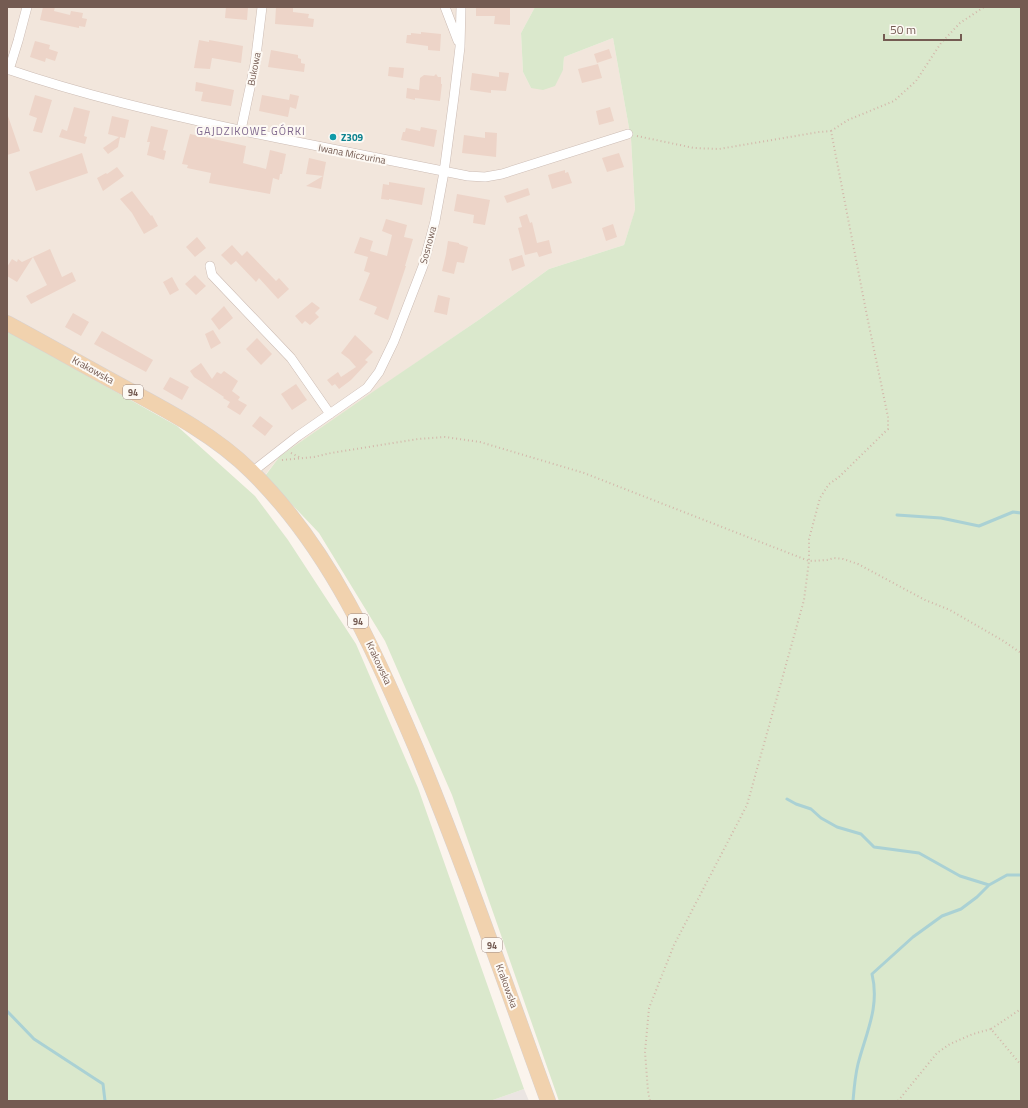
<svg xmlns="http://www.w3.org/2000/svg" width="1028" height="1108" font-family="'Titillium Web',sans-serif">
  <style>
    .residential { fill: #f2e6dc }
    .industrial { fill: #ebe5e2 }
    .green { fill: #dae8cc }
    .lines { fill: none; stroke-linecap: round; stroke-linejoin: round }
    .stream { stroke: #aad1d4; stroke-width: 3 }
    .building { fill: #edd4c8 }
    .street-casing { stroke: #ccbcb4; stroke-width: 10 }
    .primary-casing { stroke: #d8d1cf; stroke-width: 16 }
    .path { stroke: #d3b7aa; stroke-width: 2; stroke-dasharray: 1 3; stroke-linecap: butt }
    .street { stroke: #fff; stroke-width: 9 }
    .primary { stroke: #f1d2ae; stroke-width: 15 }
    .culture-dot { fill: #0f9aa8; stroke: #fdf9f4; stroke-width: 1.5 }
    .labels { text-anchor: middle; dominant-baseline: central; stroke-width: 4; stroke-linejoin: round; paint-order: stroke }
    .shield { fill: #fdf9f4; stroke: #9d8a83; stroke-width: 1 }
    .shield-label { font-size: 9px; font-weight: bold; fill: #745b52 }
    .street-label { font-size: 10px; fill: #745b52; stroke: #fdf9f4 }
    .culture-label { font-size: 10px; font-weight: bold; fill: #0d838f; stroke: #fdf9f4; text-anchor: start }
    .neighbourhood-label { font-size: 11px; letter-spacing: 1px; fill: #806a8f; stroke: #fdf9f4 }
  </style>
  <rect width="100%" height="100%" fill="#fbf4ed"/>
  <path class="residential" d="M 7,7 L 535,7 L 521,33 L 523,72 L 531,88 L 563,70 L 564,57 L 613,38 L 631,139 L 635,211 L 624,245 L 549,269 L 480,319 L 280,456 L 265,475 L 7,316 Z"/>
  <path class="industrial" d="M 524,1089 L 529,1101 L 490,1101 Z"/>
  <path class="green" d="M 535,7 L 1021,7 L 1021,1101 L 559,1101 L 452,795 L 385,641 L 319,533 L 265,476 L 280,456 L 374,391 L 480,319 L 549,269 L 624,245 L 635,210 L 631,139 L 613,38 L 564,57 L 563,70 L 555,86 L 543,90 L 531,88 L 523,72 L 521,33 Z
    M 7,331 L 177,426 L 255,496 L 288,540 L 356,644 L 418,788 L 524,1089 L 490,1101 L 7,1101 Z"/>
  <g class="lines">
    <path class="stream" d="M 897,515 L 941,518 L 979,526 L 1013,512 L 1021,513
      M 787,799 L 796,804 L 811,809 L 821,818 L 837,827 L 861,834 L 874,847 L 919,853 L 960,876 L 989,885
      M 7,1011 L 34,1039 L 103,1084 L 105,1101
      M 853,1101 C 854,1089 855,1076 858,1064 C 866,1033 880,1007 872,974 L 913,937 L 942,916 L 961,909 L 977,897 L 989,885 L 1007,875 L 1021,875"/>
  </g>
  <path class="building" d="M 43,7 L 55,7 L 54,11 L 70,15 L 71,11 L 83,13 L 82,18 L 87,19 L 85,27 L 79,26 L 79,28 L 40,20 Z
    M 226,7 L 248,7 L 247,20 L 225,18 Z
    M 276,7 L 293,8 L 293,12 L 309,14 L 308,18 L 314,19 L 313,27 L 275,24 Z
    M 476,7 L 510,7 L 510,25 L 494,24 L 495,16 L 476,16 Z
    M 421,32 L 441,34 L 440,51 L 428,50 L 428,46 L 406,43 L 407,35 L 411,35 L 411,33 L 421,34 Z
    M 199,40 L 209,42 L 209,40 L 243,46 L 241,63 L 212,58 L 210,69 L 194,68 Z
    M 35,41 L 50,45 L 49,49 L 58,52 L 55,61 L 46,58 L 45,62 L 30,57 Z
    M 609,49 L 612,58 L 597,63 L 594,54 Z
    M 271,50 L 298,55 L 298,58 L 301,59 L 301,63 L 305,64 L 304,72 L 268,67 Z
    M 598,64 L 602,78 L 582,83 L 578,69 Z
    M 389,67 L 404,68 L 403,78 L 388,76 Z
    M 499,72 L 509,73 L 506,91 L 491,90 L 491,93 L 470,90 L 472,73 L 499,77 Z
    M 436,74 L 438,77 L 441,77 L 441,84 L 442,84 L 440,101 L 415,98 L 415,100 L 406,98 L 407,88 L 419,90 L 420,78 L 424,75 L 434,76 Z
    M 196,82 L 234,90 L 231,106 L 201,101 L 203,92 L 195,91 Z
    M 290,94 L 299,96 L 296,109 L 290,107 L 288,117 L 259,111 L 262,95 L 289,100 Z
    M 35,95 L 52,100 L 42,133 L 33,131 L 37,118 L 29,115 Z
    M 74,107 L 90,111 L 84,136 L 87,137 L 85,144 L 59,137 L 62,129 L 67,131 Z
    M 610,107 L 614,121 L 599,125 L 596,111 Z
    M 8,116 L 20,151 L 7,155 L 7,117 Z
    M 112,116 L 129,120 L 125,138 L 120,137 L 118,147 L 108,154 L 103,148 L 119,137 L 108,134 Z
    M 151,126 L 168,130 L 163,150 L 166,151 L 164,160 L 147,155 L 150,142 L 147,142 Z
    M 421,127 L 437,130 L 434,147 L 401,140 L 403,132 L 405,132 L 406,128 L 420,131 Z
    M 485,132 L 497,133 L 496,157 L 462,153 L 464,135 L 485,138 Z
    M 190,134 L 246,146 L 243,163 L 266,169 L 270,150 L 286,154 L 282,174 L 280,174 L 279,180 L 273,178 L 270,194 L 209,183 L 211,173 L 187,168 L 188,165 L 182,164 Z
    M 82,153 L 88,173 L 36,191 L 29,172 Z
    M 619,153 L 624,167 L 607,172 L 602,158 Z
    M 309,158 L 326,162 L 321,189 L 306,186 L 323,176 L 306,174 Z
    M 117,167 L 124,176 L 103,191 L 97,178 L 106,173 L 107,174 Z
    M 565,170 L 565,173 L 568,172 L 572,183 L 552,189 L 548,175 Z
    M 389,182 L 425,188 L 422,205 L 389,199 L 389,200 L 381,199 L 383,184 L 389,185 Z
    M 528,188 L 530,195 L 507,203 L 504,196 Z
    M 132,191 L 151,216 L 152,215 L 158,226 L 144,234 L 132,213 L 120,199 Z
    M 457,194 L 490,200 L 485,225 L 473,223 L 474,215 L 454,211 Z
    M 527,214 L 530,223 L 532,222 L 537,243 L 549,240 L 552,253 L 539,257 L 537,252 L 525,255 L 518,228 L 522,227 L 519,217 Z
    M 386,219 L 407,225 L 404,237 L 413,239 L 405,266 L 406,266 L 388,320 L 374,314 L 377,307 L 359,300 L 370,273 L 364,271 L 368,257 L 354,253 L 360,237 L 373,241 L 370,251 L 387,256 L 392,235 L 382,231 Z
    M 613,224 L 617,237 L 606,241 L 602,228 Z
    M 197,237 L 206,248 L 195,257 L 186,247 Z
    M 448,241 L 459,243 L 459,244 L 468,247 L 464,263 L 457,262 L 454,274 L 442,271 L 446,254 Z
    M 232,245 L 242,256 L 247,251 L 276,281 L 279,278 L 289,289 L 278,299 L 259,278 L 256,282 L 236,261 L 242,256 L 231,265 L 221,255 Z
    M 50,249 L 62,277 L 72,272 L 76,281 L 31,304 L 26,296 L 47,285 L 33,257 L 17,282 L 7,276 L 7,267 L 12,259 L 17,262 L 18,259 L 22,262 Z
    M 522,255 L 525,266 L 512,271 L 509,259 Z
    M 195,275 L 206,286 L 196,295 L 185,284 Z
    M 172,277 L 179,290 L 170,295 L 163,282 Z
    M 438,295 L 450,298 L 447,315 L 434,312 Z
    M 312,302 L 320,308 L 315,313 L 319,317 L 310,325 L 305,321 L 302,324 L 295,316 Z
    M 224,306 L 233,318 L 219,330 L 211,319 Z
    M 73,313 L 89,322 L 81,336 L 65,327 Z
    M 213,330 L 221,343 L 211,349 L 205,334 Z
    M 102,331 L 153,360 L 146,372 L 94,344 Z
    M 355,335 L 373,352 L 365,360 L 368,362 L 366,364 L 351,380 L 339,389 L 335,384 L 332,386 L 327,380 L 338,372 L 341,377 L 356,367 L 349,359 L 341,353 Z
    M 257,338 L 272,354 L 261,365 L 246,349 Z
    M 201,363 L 212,379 L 217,372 L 221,374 L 224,371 L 238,381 L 232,391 L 240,397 L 238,400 L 247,405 L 240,415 L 227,407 L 230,402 L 223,398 L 224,397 L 194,377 L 190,371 Z
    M 170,377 L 189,387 L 182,400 L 163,389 Z
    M 296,384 L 307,400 L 292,410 L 281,394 Z
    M 260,416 L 273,426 L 265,436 L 252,426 Z"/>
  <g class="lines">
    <defs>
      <path id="street" d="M 445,7 L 458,41
        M 7,69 C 83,95 161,113 239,130 C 315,146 391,161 468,176 L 485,177 L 502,174 L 628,134
        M 9,70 L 18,41 L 27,7
        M 241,130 L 255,64 L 262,7
        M 210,266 L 212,275 L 291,358 L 330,414
        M 252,472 L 298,436 L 367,388 L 379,372 L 394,341 L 423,266 L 435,221 L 444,172 L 454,97 L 460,47 L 461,7"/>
      <path id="primary" d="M 7,323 C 48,345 88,368 129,390 C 172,413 217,437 252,472 C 330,549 374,649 416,748 C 464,864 505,983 548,1101"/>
    </defs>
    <use href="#street" class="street-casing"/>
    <use href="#primary" class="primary-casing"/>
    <path class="path" d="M 831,131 L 848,120 L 894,101 L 916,81 L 941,43 L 960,23 L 984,7
      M 637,136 L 694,148 L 719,149 L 819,132 L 831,131 L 867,316 L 888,417 L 888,429 L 839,477 L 829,484 L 820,498 L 809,539 L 809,561 L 804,600 L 747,805 L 674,945 L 649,1008 L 645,1052 L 648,1091 L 650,1101
      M 291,453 L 301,458
      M 282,460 L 314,457 L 331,453 L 418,439 L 445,437 L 480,442 L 584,473 L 809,561 L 827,560 L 834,558 L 843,559 L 858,564 L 925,600 L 950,610 L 1002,640 L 1021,653
      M 991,1029 L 1021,1009
      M 898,1101 L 937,1053 L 950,1044 L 973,1034 L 991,1029 L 1021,1065"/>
    <use href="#street" class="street"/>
    <use href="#primary" class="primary"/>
  </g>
  <circle class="culture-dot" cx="333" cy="137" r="4"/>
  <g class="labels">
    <g class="shield">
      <rect x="123" y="385" width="20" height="14" rx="3"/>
      <rect x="348" y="614" width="20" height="14" rx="3"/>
      <rect x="482" y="938" width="20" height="14" rx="3"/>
    </g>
    <g class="shield-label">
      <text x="133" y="392">94</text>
      <text x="358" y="621">94</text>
      <text x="492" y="945">94</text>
    </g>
    <g class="street-label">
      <text transform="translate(254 69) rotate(-79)">Bukowa</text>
      <text transform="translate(352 154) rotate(11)">Iwana Miczurina</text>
      <text transform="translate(428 245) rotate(-75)">Sosnowa</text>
      <text transform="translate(93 370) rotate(29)">Krakowska</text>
      <text transform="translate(379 663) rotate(65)">Krakowska</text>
      <text transform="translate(507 986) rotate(70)">Krakowska</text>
    </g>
    <g class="culture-label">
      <text x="341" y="137">Z309</text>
    </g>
    <g class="neighbourhood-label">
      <text x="251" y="131">GAJDZIKOWE GÓRKI</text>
    </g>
  </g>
  <rect width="1028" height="1108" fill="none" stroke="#745b52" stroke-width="16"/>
  <path d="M884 34v6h77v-6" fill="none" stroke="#745b52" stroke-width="2"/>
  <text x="890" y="34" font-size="12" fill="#745b52" stroke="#fdf9f4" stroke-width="3" paint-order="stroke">50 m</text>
</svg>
